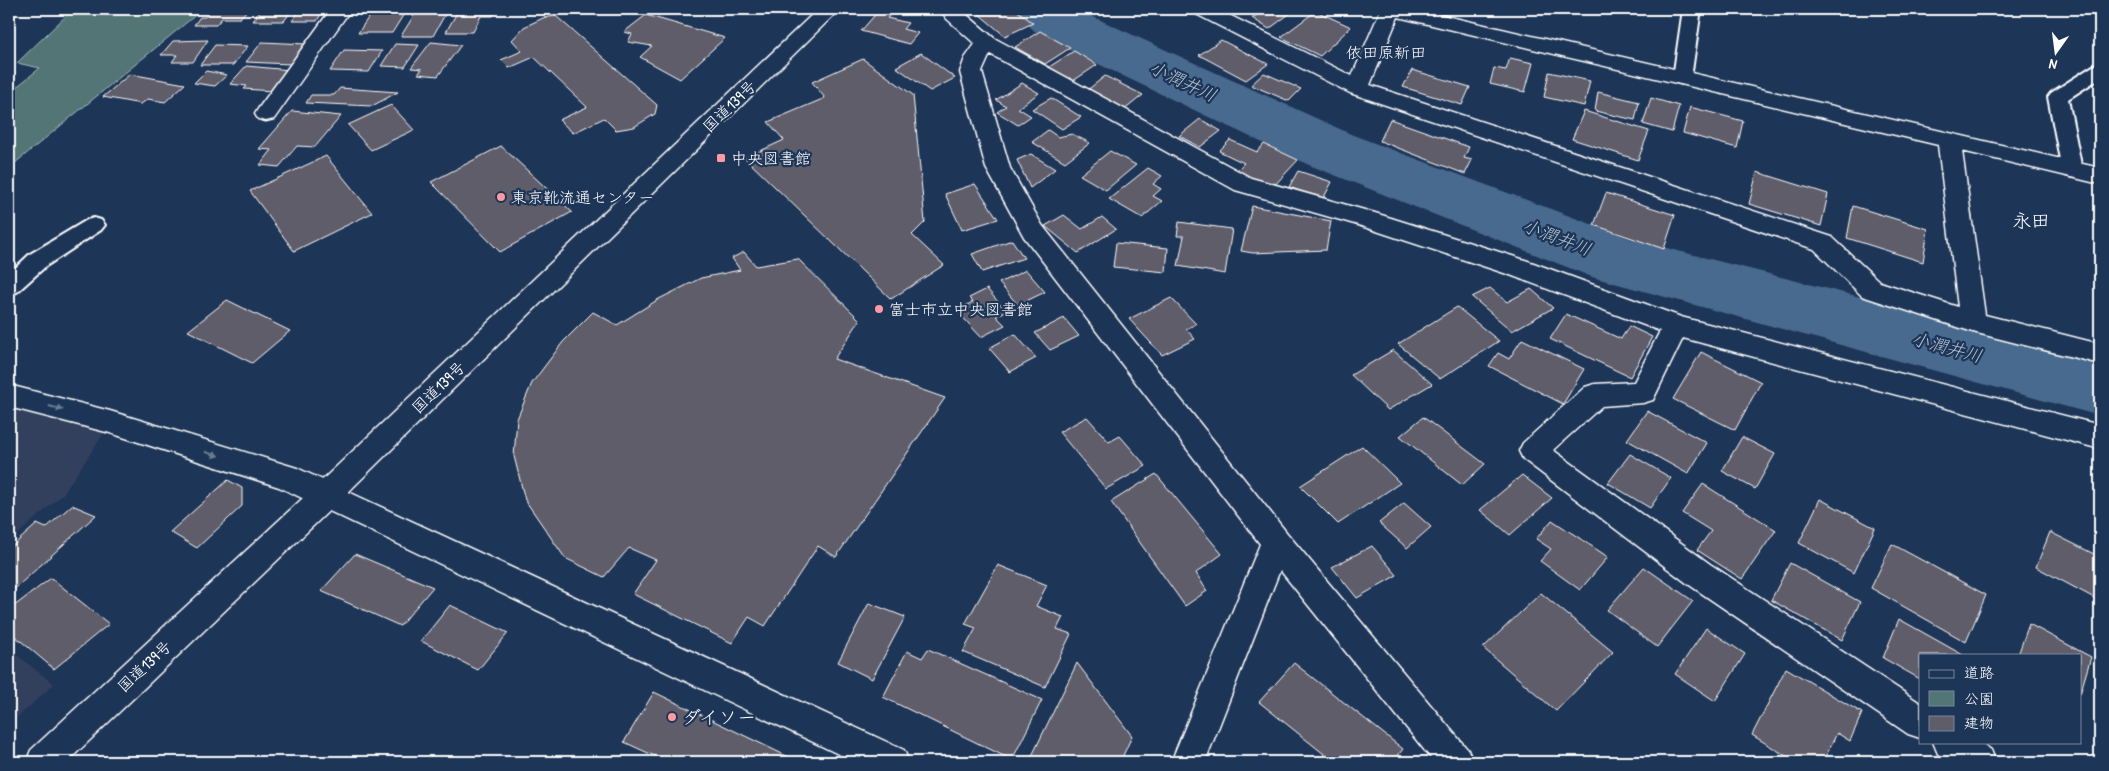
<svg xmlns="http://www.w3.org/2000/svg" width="2109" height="771" font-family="'Patrick Hand','Klee One',sans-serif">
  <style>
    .built { fill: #31415d }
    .green { fill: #527576; stroke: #a8baba }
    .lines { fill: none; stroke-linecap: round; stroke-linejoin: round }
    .river { fill: #476a8e; fill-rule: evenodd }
    .building { fill: #605d6b; stroke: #fff }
    .service-casing { stroke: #fff; stroke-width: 4 }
    .minor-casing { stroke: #fff; stroke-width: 3 }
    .trunk-casing { stroke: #fff; stroke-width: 3 }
    .service { fill: #1d3557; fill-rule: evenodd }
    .minor { fill: #1d3557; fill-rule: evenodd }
    .trunk { fill: #1d3557; fill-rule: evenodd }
    .oneway { fill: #6c7c92 }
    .poi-dot { fill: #ff9aa2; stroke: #1d3557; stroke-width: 2 }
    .labels { text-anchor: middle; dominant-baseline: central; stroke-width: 4.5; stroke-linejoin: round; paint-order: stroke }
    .far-quarter-label { font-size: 16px; fill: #fff; stroke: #1d3557 }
    .street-label { font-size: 16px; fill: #fff; stroke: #1d3557 }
    .poi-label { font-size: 16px; fill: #fff; stroke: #1d3557; text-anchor: start }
    .water-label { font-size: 18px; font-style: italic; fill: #b5c3d2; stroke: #1d3557 }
    .quarter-label { font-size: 19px; fill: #fff; stroke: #1d3557 }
    .near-poi-label { font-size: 19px; fill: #fff; stroke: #1d3557; text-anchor: start }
  </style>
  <rect width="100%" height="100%" fill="#1d3557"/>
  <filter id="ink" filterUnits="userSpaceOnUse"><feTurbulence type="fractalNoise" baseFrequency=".02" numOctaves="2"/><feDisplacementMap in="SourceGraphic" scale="10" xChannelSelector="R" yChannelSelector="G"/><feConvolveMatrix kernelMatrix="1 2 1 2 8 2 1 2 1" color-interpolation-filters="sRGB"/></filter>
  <g filter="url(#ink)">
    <path class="built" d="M 9,409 L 104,433 L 63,494 L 9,542 Z
      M 9,649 L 54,684 L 9,725 Z"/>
    <path class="green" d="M 73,9 L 203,9 L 9,168 L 9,93 L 40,68 L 17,63 Z"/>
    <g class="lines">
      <path class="river" d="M 1016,9 L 1076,9 L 1353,135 L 1631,239 L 2100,358 L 2100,416 L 1592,277 L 1309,165 L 1040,36 L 1024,21 Z"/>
    </g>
    <path class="building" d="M 212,9 L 248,9 L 240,18 L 222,18 L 216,25 L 194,25 L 200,17 L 205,17 Z
      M 262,9 L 293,9 L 284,21 L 253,21 Z
      M 301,9 L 334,9 L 330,14 L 321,14 L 317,21 L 292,21 Z
      M 374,9 L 407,9 L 392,33 L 358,33 Z
      M 437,9 L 448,9 L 433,36 L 401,36 L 416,12 L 434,12 Z
      M 459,9 L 497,9 L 493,16 L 481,16 L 473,32 L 446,32 Z
      M 880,9 L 893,12 L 887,18 L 908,23 L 903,29 L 918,33 L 909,44 L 861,31 Z
      M 973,9 L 1015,9 L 1033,23 L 1005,36 Z
      M 1263,9 L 1296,9 L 1269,29 L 1252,18 L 1265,10 Z
      M 1316,11 L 1351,27 L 1320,56 L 1281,37 Z
      M 646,15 L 725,38 L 680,79 L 640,57 L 652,46 L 628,42 L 632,34 L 624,32 Z
      M 556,16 L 657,105 L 655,114 L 634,127 L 616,130 L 604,118 L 573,133 L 559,120 L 587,107 L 534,57 L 509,68 L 501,60 L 522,51 L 512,40 L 524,27 L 543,18 Z
      M 1040,31 L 1070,48 L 1045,64 L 1015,47 Z
      M 208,40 L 193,62 L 172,62 L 177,55 L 161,55 L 173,41 Z
      M 1221,40 L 1268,64 L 1246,80 L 1199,55 Z
      M 262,42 L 306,44 L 290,64 L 246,62 Z
      M 431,42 L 461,45 L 438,76 L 418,74 L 422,69 L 411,68 Z
      M 395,44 L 419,45 L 405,67 L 381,66 Z
      M 215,45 L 248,46 L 233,65 L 200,65 Z
      M 344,50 L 382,51 L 369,72 L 330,71 Z
      M 1074,51 L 1097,65 L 1073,81 L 1049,67 Z
      M 921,53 L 955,78 L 930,91 L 896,67 Z
      M 1510,58 L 1533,63 L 1525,92 L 1490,84 L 1494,68 L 1506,70 Z
      M 863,59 L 913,95 L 925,222 L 912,235 L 944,265 L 891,299 L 745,158 L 784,140 L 768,122 L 825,98 L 812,82 Z
      M 246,66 L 290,70 L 272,91 L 244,89 L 247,86 L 230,84 Z
      M 1412,70 L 1470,87 L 1462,105 L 1403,87 Z
      M 206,71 L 227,75 L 215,86 L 194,83 Z
      M 1549,72 L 1590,81 L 1584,106 L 1544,97 Z
      M 1264,73 L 1301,89 L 1289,101 L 1251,85 Z
      M 130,74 L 185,84 L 165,102 L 148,99 L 141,104 L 103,97 Z
      M 1105,76 L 1143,95 L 1123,111 L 1085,92 Z
      M 1022,83 L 1039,93 L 1018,108 L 1031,116 L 1018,125 L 997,112 L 1006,106 L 996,100 Z
      M 340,88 L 398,92 L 372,106 L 306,103 L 311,95 L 334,95 Z
      M 1598,92 L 1639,102 L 1635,120 L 1595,111 Z
      M 1051,98 L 1081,117 L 1062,129 L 1032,109 Z
      M 1651,98 L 1679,106 L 1672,132 L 1643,124 Z
      M 391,105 L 414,130 L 371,150 L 348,125 Z
      M 1690,107 L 1743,121 L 1737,148 L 1683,133 Z
      M 292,111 L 341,116 L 315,147 L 297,146 L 279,167 L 260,165 L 272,150 L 259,149 Z
      M 1584,111 L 1649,131 L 1638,160 L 1572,139 Z
      M 1200,119 L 1221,131 L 1200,147 L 1179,136 Z
      M 1390,119 L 1469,147 L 1464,158 L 1472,160 L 1465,174 L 1380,141 Z
      M 1048,130 L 1058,137 L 1072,134 L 1090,143 L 1065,162 L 1032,142 Z
      M 1230,140 L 1257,152 L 1264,144 L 1298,160 L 1272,188 L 1236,171 L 1244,163 L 1219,151 Z
      M 501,146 L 572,212 L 500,252 L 431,182 Z
      M 1110,151 L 1136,165 L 1106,190 L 1080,175 Z
      M 1031,154 L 1055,169 L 1030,188 L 1017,160 Z
      M 326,156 L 372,213 L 294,251 L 250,191 Z
      M 1148,168 L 1162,176 L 1153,184 L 1161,189 L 1153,196 L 1162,201 L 1142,218 L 1109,199 Z
      M 1298,171 L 1332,182 L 1323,199 L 1289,187 Z
      M 1757,172 L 1828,194 L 1821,226 L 1749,204 Z
      M 975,184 L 998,219 L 962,230 L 945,194 Z
      M 1606,193 L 1675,215 L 1664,249 L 1594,225 Z
      M 1252,206 L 1331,221 L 1326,250 L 1253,253 L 1241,251 Z
      M 1853,206 L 1928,229 L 1923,262 L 1847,238 Z
      M 1064,215 L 1082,229 L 1102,217 L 1116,229 L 1078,253 L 1045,226 Z
      M 1179,222 L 1232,229 L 1225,274 L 1178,266 L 1184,236 L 1177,236 Z
      M 1012,240 L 1024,258 L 982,272 L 972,254 Z
      M 1116,243 L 1168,248 L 1166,272 L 1113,267 Z
      M 744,252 L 756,266 L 798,259 L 860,320 L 834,359 L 945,398 L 836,557 L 818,546 L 765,626 L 749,617 L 732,643 L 633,594 L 656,560 L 629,548 L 604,577 L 565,558 L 525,500 L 514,456 L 517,419 L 532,383 L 563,342 L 593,312 L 617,325 L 659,299 L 701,278 L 740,270 L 732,258 Z
      M 1026,270 L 1045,292 L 1018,305 L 999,283 Z
      M 1490,288 L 1507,302 L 1531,289 L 1553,308 L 1512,331 L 1472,297 Z
      M 987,289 L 1006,311 L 996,316 L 1005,325 L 981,337 L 956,310 L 973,302 L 969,298 Z
      M 1171,298 L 1196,324 L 1186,329 L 1195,339 L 1162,355 L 1129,319 Z
      M 227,300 L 290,331 L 252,363 L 188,331 Z
      M 1457,307 L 1499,341 L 1440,379 L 1398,344 Z
      M 1566,314 L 1621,339 L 1629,326 L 1652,337 L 1630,377 L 1550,339 Z
      M 1064,318 L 1079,336 L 1050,350 L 1035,333 Z
      M 1015,334 L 1036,358 L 1010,372 L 989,348 Z
      M 1522,339 L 1584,369 L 1563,404 L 1489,366 L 1498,353 L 1509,359 Z
      M 1393,350 L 1432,384 L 1388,410 L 1351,375 Z
      M 1701,352 L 1761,382 L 1735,430 L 1673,399 Z
      M 1647,411 L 1707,443 L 1688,474 L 1627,440 Z
      M 1087,417 L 1109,442 L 1120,436 L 1146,466 L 1106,489 L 1059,432 Z
      M 1423,417 L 1485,464 L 1462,485 L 1400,436 Z
      M 1742,437 L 1775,454 L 1755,489 L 1722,471 Z
      M 1362,446 L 1400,483 L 1338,524 L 1300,486 Z
      M 1630,454 L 1671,478 L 1650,508 L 1608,483 Z
      M 1156,474 L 1222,554 L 1196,573 L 1207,591 L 1185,606 L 1111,502 Z
      M 1522,475 L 1552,498 L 1510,535 L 1480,510 Z
      M 228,480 L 242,488 L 242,506 L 197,548 L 170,532 Z
      M 1703,484 L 1776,530 L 1742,579 L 1697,550 L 1711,531 L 1682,513 Z
      M 1820,499 L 1875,528 L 1854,573 L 1799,543 Z
      M 1404,503 L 1431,527 L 1407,548 L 1379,523 Z
      M 72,505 L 96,515 L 9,594 L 9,549 L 37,524 L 46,528 Z
      M 1552,520 L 1608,557 L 1580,590 L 1540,561 L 1551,549 L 1536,539 Z
      M 2050,532 L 2100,557 L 2100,601 L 2036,567 Z
      M 1892,544 L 1986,595 L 1966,642 L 1871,588 Z
      M 1372,546 L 1397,575 L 1357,598 L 1332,567 Z
      M 355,554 L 433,587 L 400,626 L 321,591 Z
      M 1790,563 L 1860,602 L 1842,640 L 1771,600 Z
      M 998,565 L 1047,585 L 1036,606 L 1063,617 L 1057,629 L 1071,634 L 1045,687 L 963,652 L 976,628 L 965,624 Z
      M 1644,567 L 1693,601 L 1657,647 L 1607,610 Z
      M 51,578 L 109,624 L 54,669 L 9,631 L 9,610 Z
      M 1541,593 L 1613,652 L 1556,711 L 1483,648 Z
      M 869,603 L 905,617 L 872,679 L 838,662 Z
      M 450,605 L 508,633 L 478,670 L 421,641 Z
      M 1899,619 L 1963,655 L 1920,655 L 1920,679 L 1883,658 Z
      M 2029,624 L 2091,657 L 2080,694 L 2080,655 L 2018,655 Z
      M 1706,628 L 1745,654 L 1715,701 L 1675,674 Z
      M 928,649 L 1042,700 L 1012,760 L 883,697 L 907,651 L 922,658 Z
      M 1077,663 L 1132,736 L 1120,762 L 1029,762 Z
      M 1294,663 L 1403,749 L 1393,762 L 1334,762 L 1259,702 Z
      M 1786,668 L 1862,713 L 1850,741 L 1837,733 L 1823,762 L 1796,762 L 1752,735 Z
      M 654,692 L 799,762 L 668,762 L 624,742 Z"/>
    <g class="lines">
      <defs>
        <path id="service" d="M 1683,9 L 1701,9 L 1691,78 L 1689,82 L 1682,84 L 1675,82 L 1673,78 Z
          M 2100,64 L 2100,78 L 2068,99 L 2082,170 L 2079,175 L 2072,177 L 2065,175 L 2062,170 L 2048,97 L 2051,93 L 2093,66 Z
          M 94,218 L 101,220 L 105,225 L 101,230 L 46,266 L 17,292 L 9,294 L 9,274 L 30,254 L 87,220 Z"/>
        <path id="minor" d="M 331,9 L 351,9 L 274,119 L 266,121 L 258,119 L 255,114 L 258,109 Z
          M 940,9 L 960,9 L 994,38 L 1251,178 L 1375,213 L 1528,261 L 1681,317 L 2100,425 L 2100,449 L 1683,338 L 1653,400 L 1643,403 L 1602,406 L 1553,450 L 1710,564 L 1920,703 L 1920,738 L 1908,734 L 1688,584 L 1523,459 L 1519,451 L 1523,443 L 1585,387 L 1595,384 L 1634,382 L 1660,331 L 1510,275 L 1358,225 L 1235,190 L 990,54 L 982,72 L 1010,168 L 1042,225 L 1287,533 L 1468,750 L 1473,762 L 1434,762 L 1280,570 L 1205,762 L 1171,762 L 1260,544 L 1024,237 L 986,168 L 960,72 L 965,58 L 975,44 L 947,19 Z
          M 1191,9 L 1217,9 L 1352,76 L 1381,9 L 1416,9 L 2100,168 L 2100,184 L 1962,151 L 1985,315 L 2100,344 L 2100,364 L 1973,332 L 1862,296 L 1814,249 L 1350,93 L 1194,13 ZM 1398,17 L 1938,145 L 1958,307 L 1880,282 L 1832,237 L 1370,85 Z
          M 9,385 L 110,411 L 297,468 L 904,750 L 909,762 L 855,762 L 279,487 L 110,433 L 9,407 Z
          M 1933,742 L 1980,742 L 1991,750 L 1996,762 L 1950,762 L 1938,754 Z"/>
        <path id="trunk" d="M 818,9 L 840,9 L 336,504 L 67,762 L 26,762 L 31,750 L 316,486 Z"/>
      </defs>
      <use href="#service" class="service-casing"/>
      <use href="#minor" class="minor-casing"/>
      <use href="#trunk" class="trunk-casing"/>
      <use href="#service" class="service"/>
      <use href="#minor" class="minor"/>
      <use href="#trunk" class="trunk"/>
    </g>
    <defs><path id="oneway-solid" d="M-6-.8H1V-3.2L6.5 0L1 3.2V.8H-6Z" transform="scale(1.25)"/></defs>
    <g class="oneway">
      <use href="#oneway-solid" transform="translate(56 408) rotate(15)"/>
      <use href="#oneway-solid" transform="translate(212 454) rotate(17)"/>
    </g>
  </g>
  <g class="poi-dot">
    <rect x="716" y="153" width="10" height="10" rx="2.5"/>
    <circle cx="501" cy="197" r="5"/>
    <circle cx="879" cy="309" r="5"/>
    <circle cx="672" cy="717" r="5"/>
  </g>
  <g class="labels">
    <g class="far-quarter-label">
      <text x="1386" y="52">依田原新田</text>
    </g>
    <g class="street-label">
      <text transform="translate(729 106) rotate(-44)">国道139号</text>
      <text transform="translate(438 387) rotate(-44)">国道139号</text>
      <text transform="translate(144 666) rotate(-43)">国道139号</text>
    </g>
    <g class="poi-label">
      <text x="731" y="158">中央図書館</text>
      <text x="511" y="197">東京靴流通センター</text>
      <text x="889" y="309">富士市立中央図書館</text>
    </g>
    <g class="water-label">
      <text transform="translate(1183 81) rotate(25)">小潤井川</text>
      <text transform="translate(1557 237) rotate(21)">小潤井川</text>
      <text transform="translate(1947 347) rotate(15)">小潤井川</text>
    </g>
    <g class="quarter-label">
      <text x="2031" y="220">永田</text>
    </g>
    <g class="near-poi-label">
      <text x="682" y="717">ダイソー</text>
    </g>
  </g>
  <rect width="2109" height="771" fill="none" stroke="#1d3557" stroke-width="30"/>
  <rect x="15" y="15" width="2079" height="741" fill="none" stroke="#fff" stroke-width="2" filter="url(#ink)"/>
  <rect x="1919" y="654" width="162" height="90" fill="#1d3557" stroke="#77869a"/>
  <rect x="1929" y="670" width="25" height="8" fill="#1d3557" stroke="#77869a"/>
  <text x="1964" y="678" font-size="15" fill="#ffffff">道路</text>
  <rect x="1929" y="691" width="25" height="15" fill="#527576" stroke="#77869a"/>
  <text x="1964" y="704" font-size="15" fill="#ffffff">公園</text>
  <rect x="1929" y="716" width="25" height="15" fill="#605d6b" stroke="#77869a"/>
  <text x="1964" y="728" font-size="15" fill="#ffffff">建物</text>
  <g transform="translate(2056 52) rotate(194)" stroke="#1d3557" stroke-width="4" paint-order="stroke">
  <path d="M0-4L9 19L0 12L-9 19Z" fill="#ffffff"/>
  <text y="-8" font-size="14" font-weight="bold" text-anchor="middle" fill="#ffffff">N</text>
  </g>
</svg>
